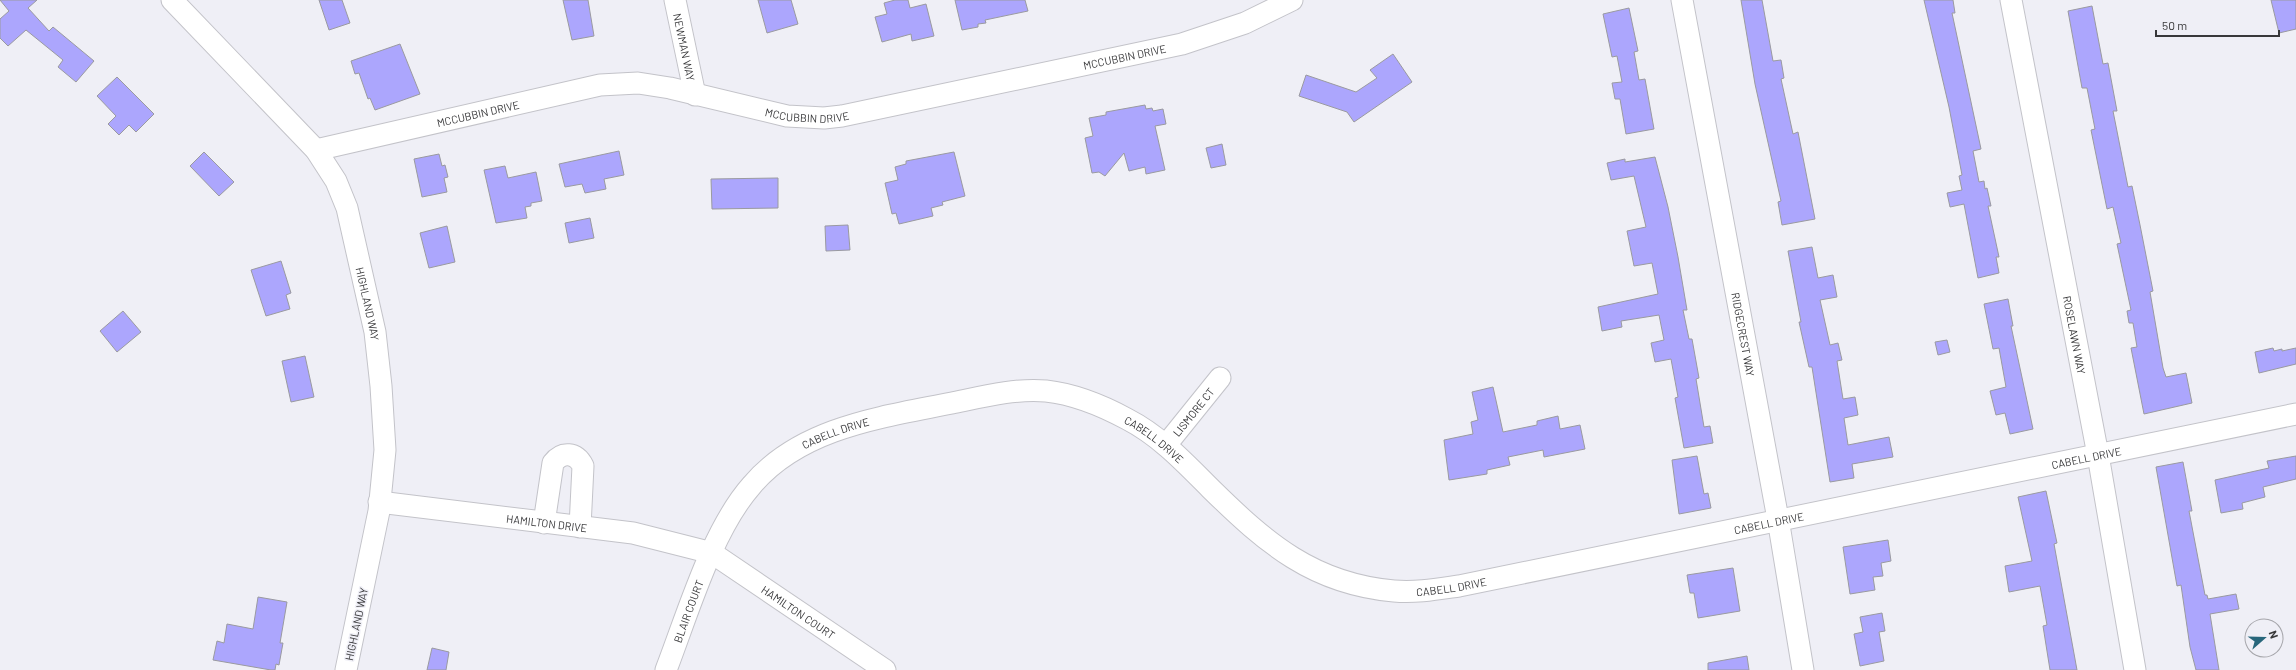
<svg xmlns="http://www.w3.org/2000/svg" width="2296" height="670" font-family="Barlow,sans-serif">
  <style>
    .building { fill: #aca6fd; stroke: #9a9aa0 }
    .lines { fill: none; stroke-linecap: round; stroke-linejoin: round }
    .minor-casing { stroke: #c3c3c9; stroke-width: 23 }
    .minor { stroke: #fff; stroke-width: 21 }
    .labels { text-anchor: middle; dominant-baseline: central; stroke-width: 3; stroke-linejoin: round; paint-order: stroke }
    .street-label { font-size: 11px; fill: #38383a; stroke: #efeff6 }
  </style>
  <rect width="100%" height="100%" fill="#efeff6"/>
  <path class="building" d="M 0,0 L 37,0 L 28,8 L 49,31 L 53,27 L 94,61 L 76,82 L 58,67 L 63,60 L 26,30 L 8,46 L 0,38 L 0,19 L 9,11 Z
    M 319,0 L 342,0 L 350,23 L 329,30 Z
    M 563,0 L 588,0 L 594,36 L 572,40 Z
    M 758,0 L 791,0 L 798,24 L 767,33 Z
    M 895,0 L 908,0 L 910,8 L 926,4 L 934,36 L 912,41 L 911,34 L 882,42 L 875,17 L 887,14 L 884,3 Z
    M 955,0 L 1025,0 L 1028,11 L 985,20 L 986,23 L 978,24 L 978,27 L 962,30 Z
    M 1741,0 L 1762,0 L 1773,61 L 1781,60 L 1784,78 L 1781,79 L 1793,134 L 1798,132 L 1815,219 L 1782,225 L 1778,202 L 1781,201 L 1755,84 Z
    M 1924,0 L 1953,0 L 1955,13 L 1952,13 L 1981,149 L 1973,151 L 1979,182 L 1984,181 L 1985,189 L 1987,188 L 1991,206 L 1988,206 L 1999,257 L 1996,257 L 1999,273 L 1978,278 L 1964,204 L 1950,207 L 1947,193 L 1962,190 L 1959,176 L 1962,175 L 1949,107 Z
    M 2271,0 L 2296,0 L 2296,29 L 2279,33 Z
    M 2092,6 L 2103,64 L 2108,63 L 2117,111 L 2113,111 L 2128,187 L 2132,186 L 2140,225 L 2153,291 L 2150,292 L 2163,368 L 2166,377 L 2186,373 L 2192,403 L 2144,414 L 2131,348 L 2137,347 L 2133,323 L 2129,323 L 2127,311 L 2131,310 L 2117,244 L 2121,243 L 2113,207 L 2107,209 L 2091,130 L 2095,129 L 2087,88 L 2082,88 L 2068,11 Z
    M 1629,8 L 1638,51 L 1634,52 L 1639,80 L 1645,79 L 1654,129 L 1626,134 L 1620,99 L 1615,99 L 1612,83 L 1622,82 L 1617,56 L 1612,57 L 1603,14 Z
    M 400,44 L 420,94 L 375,110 L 370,98 L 368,99 L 359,73 L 355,74 L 351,61 Z
    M 1393,54 L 1412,82 L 1354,122 L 1347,112 L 1299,96 L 1306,75 L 1356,92 L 1377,78 L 1370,70 Z
    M 117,77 L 154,114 L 136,132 L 129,125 L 119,135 L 108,124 L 116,116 L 97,96 Z
    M 1145,105 L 1146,109 L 1152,108 L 1153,111 L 1163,109 L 1166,124 L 1155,126 L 1165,170 L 1146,174 L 1145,167 L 1129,171 L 1124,153 L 1105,176 L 1099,172 L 1092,173 L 1085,138 L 1093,136 L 1089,118 L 1106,115 L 1106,112 Z
    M 1222,144 L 1226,165 L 1211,168 L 1206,148 Z
    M 619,151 L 624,175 L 604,179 L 606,189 L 585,193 L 582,184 L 565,187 L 559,164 Z
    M 204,152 L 234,182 L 219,196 L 190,166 Z
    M 954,152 L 965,196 L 942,202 L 943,205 L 931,208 L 933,216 L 899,224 L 896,213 L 892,214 L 885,183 L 898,180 L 895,167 L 906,164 L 906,161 Z
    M 439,154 L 442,166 L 445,165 L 448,177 L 444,178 L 447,192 L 422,197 L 414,159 Z
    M 1655,157 L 1668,207 L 1678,257 L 1687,310 L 1683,310 L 1689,339 L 1692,339 L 1699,378 L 1696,379 L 1704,427 L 1710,426 L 1713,443 L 1684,448 L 1675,398 L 1678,397 L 1671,359 L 1655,362 L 1651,343 L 1664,340 L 1659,315 L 1621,321 L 1622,327 L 1602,331 L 1598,307 L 1658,294 L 1652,263 L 1634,266 L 1627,231 L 1646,227 L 1634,176 L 1611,180 L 1607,163 L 1625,159 L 1625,162 Z
    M 505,166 L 508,178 L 536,172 L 542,201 L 531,203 L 531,206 L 525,207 L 527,218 L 496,223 L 484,170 Z
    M 778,178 L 778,208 L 712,209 L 711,179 Z
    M 590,218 L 594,238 L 569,243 L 565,223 Z
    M 848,225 L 850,250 L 826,251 L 825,226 Z
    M 447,226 L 455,262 L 429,268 L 420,233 Z
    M 1812,247 L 1818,278 L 1833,275 L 1837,297 L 1820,300 L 1830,345 L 1838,343 L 1842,360 L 1837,361 L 1843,399 L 1855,397 L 1858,415 L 1844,418 L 1848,445 L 1889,437 L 1893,457 L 1852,464 L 1854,478 L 1830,482 L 1812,367 L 1809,367 L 1799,322 L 1801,322 L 1788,251 Z
    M 281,261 L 291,293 L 286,295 L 290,309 L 266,316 L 251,270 Z
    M 2008,299 L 2013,326 L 2011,326 L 2033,429 L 2010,434 L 2005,413 L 1996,415 L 1990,391 L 2006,387 L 1999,348 L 1993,349 L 1984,304 Z
    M 123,311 L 141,332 L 117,352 L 100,331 Z
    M 1947,340 L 1950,352 L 1938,355 L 1935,342 Z
    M 2273,348 L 2274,351 L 2282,349 L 2282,351 L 2296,348 L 2296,364 L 2259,373 L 2255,352 Z
    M 305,356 L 314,397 L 291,402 L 282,361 Z
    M 1493,387 L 1503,432 L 1537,425 L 1537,421 L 1558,416 L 1560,429 L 1580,425 L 1585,449 L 1544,457 L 1543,450 L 1508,457 L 1510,465 L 1487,470 L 1487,474 L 1449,480 L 1444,440 L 1473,434 L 1471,422 L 1478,420 L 1472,392 Z
    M 1697,456 L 1704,494 L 1708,493 L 1711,508 L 1679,514 L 1672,460 Z
    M 2296,456 L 2296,479 L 2263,487 L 2265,497 L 2242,503 L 2243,509 L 2221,513 L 2215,480 L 2269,468 L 2267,461 Z
    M 2183,462 L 2192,511 L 2189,511 L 2205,595 L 2207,595 L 2208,599 L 2236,594 L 2239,609 L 2210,614 L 2219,670 L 2196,670 L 2190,647 L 2181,585 L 2177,586 L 2156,467 Z
    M 2046,491 L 2057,543 L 2054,544 L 2077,670 L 2050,670 L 2043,626 L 2047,625 L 2040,586 L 2009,592 L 2005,566 L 2032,561 L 2018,497 Z
    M 1888,540 L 1891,561 L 1881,563 L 1883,576 L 1873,577 L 1875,590 L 1850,594 L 1843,547 Z
    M 1733,568 L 1740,611 L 1698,618 L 1694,593 L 1690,593 L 1687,575 Z
    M 258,597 L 287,602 L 280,643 L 283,643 L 279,665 L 276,664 L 275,670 L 271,670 L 213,660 L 217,641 L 224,643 L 227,624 L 253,629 Z
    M 1882,613 L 1885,631 L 1879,632 L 1884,661 L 1860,666 L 1854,634 L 1863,632 L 1860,617 Z
    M 432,648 L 449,652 L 446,670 L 427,670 Z
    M 1747,656 L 1749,670 L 1708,670 L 1708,663 Z"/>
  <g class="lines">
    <defs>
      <g id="minor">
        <path id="s1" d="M 172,0 L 316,150 L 336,181 L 347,208 L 375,332 L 381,386 L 385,450 L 379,511 L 346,670"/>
        <path id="s2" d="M 675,0 L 695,95"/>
        <path id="s3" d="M 1682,0 L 1778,519 L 1803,670"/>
        <path id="s4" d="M 2011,0 L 2098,455 L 2135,670"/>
        <path id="s5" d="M 316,150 L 600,85 L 638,83 L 670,88 L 787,116 L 824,118 L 842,116 L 1182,44 L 1245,23 L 1292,0"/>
        <path id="s6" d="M 1166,445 L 1220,378"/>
        <path id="s7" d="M 379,502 L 633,533 L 712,553 L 885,670"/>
        <path d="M 544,523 L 553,463 C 562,451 576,452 583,466 L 580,527"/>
        <path id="s8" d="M 666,670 C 688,613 712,530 752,485 C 801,427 883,417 952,403 C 981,397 1016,388 1046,391 C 1073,394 1103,406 1127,419 C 1160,436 1185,463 1211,489 C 1266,543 1313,584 1394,591 C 1416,593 1438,589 1459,586 L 2296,414"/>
      </g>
    </defs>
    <use href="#minor" class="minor-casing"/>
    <use href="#minor" class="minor"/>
  </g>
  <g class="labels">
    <g class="street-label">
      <text stroke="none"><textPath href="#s2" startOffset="48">NEWMAN WAY</textPath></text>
      <text stroke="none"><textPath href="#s5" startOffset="826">MCCUBBIN DRIVE</textPath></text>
      <text stroke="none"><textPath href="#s5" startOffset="502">MCCUBBIN DRIVE</textPath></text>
      <text stroke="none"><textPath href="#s5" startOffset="166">MCCUBBIN DRIVE</textPath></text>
      <text stroke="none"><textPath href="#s1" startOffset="372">HIGHLAND WAY</textPath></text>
      <text stroke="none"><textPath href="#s3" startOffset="340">RIDGECREST WAY</textPath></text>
      <text stroke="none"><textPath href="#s4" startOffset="341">ROSELAWN WAY</textPath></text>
      <text stroke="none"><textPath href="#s6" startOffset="43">LISMORE CT</textPath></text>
      <text stroke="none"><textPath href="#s8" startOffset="305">CABELL DRIVE</textPath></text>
      <text stroke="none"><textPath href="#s8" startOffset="641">CABELL DRIVE</textPath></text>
      <text stroke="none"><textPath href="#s8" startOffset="1637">CABELL DRIVE</textPath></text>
      <text stroke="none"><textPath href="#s8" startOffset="1313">CABELL DRIVE</textPath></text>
      <text stroke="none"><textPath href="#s7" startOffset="169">HAMILTON DRIVE</textPath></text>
      <text stroke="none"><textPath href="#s8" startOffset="989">CABELL DRIVE</textPath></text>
      <text stroke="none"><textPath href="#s8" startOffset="63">BLAIR COURT</textPath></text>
      <text stroke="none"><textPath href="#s7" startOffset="442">HAMILTON COURT</textPath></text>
      <text transform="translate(356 624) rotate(-78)">HIGHLAND WAY</text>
    </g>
  </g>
  <g transform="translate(2264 638) rotate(70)"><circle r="19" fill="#efeff6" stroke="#a6a6ab"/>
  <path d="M0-3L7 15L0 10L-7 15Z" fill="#27667b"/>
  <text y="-6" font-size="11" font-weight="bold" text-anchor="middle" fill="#38383a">N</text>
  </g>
  <path d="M2156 30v6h123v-6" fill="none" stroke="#38383a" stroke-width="2"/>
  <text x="2162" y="30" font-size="12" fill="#38383a" stroke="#efeff6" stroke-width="3" paint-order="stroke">50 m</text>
</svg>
